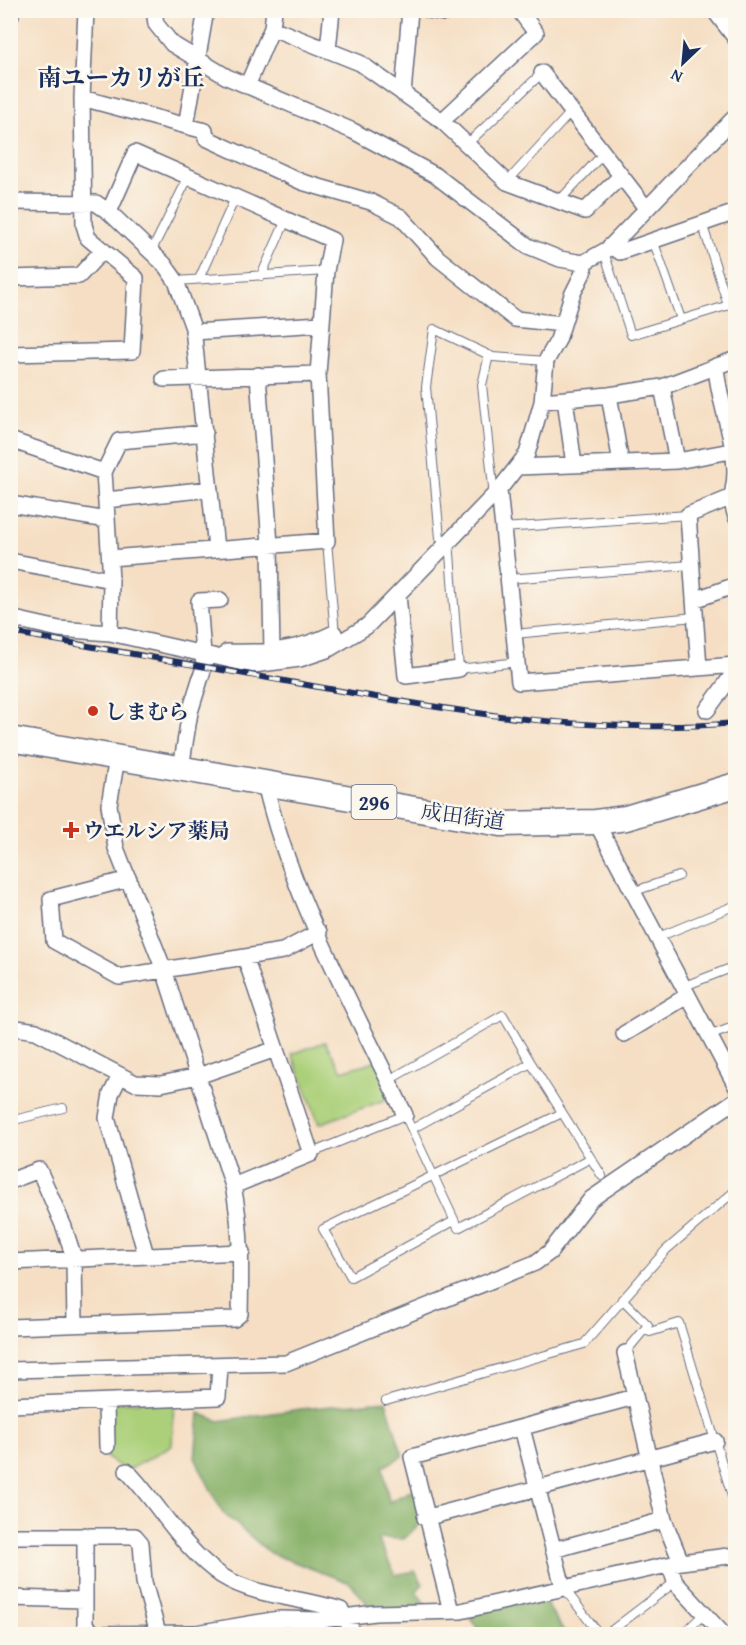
<svg xmlns="http://www.w3.org/2000/svg" width="746" height="1645" font-family="'Gentium Book Plus','Noto Serif JP',serif">
  <style>
    .green { fill: #acd07a; stroke: #64806c; stroke-width: 1.5 }
    .forest { fill: #89b26a; stroke: #527064; stroke-width: 1.5 }
    .lines { fill: none; stroke-linecap: round; stroke-linejoin: round }
    .service-casing { stroke: #676c81; stroke-width: 10 }
    .minor-casing { stroke: #676c81; stroke-width: 18 }
    .trunk-casing { stroke: #676c81; stroke-width: 27 }
    .service { stroke: #fff; stroke-width: 8 }
    .minor { stroke: #fff; stroke-width: 15 }
    .trunk { stroke: #fff; stroke-width: 24 }
    .rail-casing { stroke: #1b2f5e; stroke-width: 6 }
    .rail { stroke: #fbf7ec; stroke-width: 4; stroke-dasharray: 11; stroke-linecap: butt }
    .poi-dot { fill: #c8321e; stroke: #fbf7ec; stroke-width: 2 }
    .labels { text-anchor: middle; dominant-baseline: central; stroke-width: 5; stroke-linejoin: round; paint-order: stroke }
    .shield { fill: #fbf7ec; stroke: #5e6b89; stroke-width: 1.5 }
    .shield-label { font-size: 20px; font-weight: bold; fill: #1b2f5e }
    .poi-label { font-size: 21px; font-weight: bold; fill: #1b2f5e; stroke: #fbf7ec; text-anchor: start }
    .street-label { font-size: 21px; fill: #1b2f5e; stroke: #fbf7ec }
    .quarter-label { font-size: 24px; font-weight: bold; fill: #1b2f5e; stroke: #fbf7ec }
  </style>
  <rect width="100%" height="100%" fill="#fbf7ec"/>
  <filter id="ink" filterUnits="userSpaceOnUse"><feTurbulence type="fractalNoise" baseFrequency=".0167" numOctaves="2"/><feDisplacementMap in="SourceGraphic" scale="12" xChannelSelector="R" yChannelSelector="G"/><feConvolveMatrix kernelMatrix="1 2 1 2 8 2 1 2 1" color-interpolation-filters="sRGB"/></filter>
  <filter id="wash" filterUnits="userSpaceOnUse"><feTurbulence type="fractalNoise" baseFrequency=".008" numOctaves="4" result="noise"/><feDisplacementMap in="SourceGraphic" scale="24" xChannelSelector="R" yChannelSelector="G"/><feGaussianBlur stdDeviation="1.35" result="paint"/><feColorMatrix in="noise" values="0 0 0 0 0 0 0 0 0 0 0 0 0 0 0 0 0 1.4 0 .05"/><feComposite in="paint" operator="in"/></filter>
  <g filter="url(#wash)">
    <rect width="100%" height="100%" fill="#f5dec3"/>
    <path class="green" d="M 325,1042 L 342,1071 L 379,1060 L 396,1096 L 319,1124 L 292,1054 Z
      M 174,1400 L 172,1445 L 127,1471 L 106,1457 L 106,1403 Z"/>
    <path class="forest" d="M 386,1401 L 403,1456 L 383,1467 L 389,1502 L 418,1487 L 425,1518 L 404,1539 L 378,1538 L 395,1575 L 415,1571 L 423,1584 L 416,1592 L 427,1606 L 375,1613 L 350,1583 L 270,1553 L 222,1512 L 195,1458 L 199,1413 L 219,1421 L 301,1409 Z
      M 541,1596 L 566,1634 L 484,1634 L 468,1616 Z"/>
  </g>
  <g filter="url(#ink)">
    <g class="lines">
      <defs>
        <path id="service" d="M 722,21 L 735,10
          M 467,144 L 542,73
          M 507,182 L 571,112
          M 559,201 L 603,154
          M 702,223 L 728,305
          M 653,240 L 681,319
          M 151,252 L 189,176
          M 604,252 L 631,335 L 736,303
          M 261,276 L 286,220
          M 199,279 L 235,198
          M 176,281 L 326,271
          M 489,355 L 482,385 L 494,496
          M 503,528 L 688,515
          M 327,541 L 335,635
          M 508,579 L 691,565
          M 514,634 L 695,617
          M 517,662 L 459,669 L 449,541 L 440,538 L 426,387 L 434,329 L 493,357 L 546,361
          M 632,892 L 679,876
          M 656,938 L 736,905
          M 682,987 L 736,966
          M 709,1036 L 736,1026
          M 389,1080 L 503,1015 L 531,1063
          M 10,1121 L 63,1108
          M 412,1129 L 531,1063 L 602,1176
          M 319,1150 L 405,1115 L 458,1228 L 591,1158
          M 454,1221 L 351,1277 L 323,1229 L 562,1113
          M 622,1299 L 648,1325 L 625,1353
          M 644,1330 L 650,1332 L 679,1323 L 736,1509
          M 386,1401 L 584,1344 L 666,1250 L 736,1190
          M 564,1588 L 599,1634
          M 607,1634 L 675,1582
          M 683,1634 L 704,1614"/>
        <path id="minor" d="M 154,10 L 156,24 L 172,44 L 227,77 L 353,131 L 435,175 L 528,246 L 560,259 L 583,263 L 608,249 L 736,116
          M 428,10 L 444,13 L 446,10
          M 714,10 L 736,39
          M 10,18 L 12,10
          M 272,28 L 360,63 L 442,121 L 507,182 L 585,211 L 620,177
          M 328,50 L 332,10
          M 542,73 L 646,208
          M 247,86 L 272,28 L 274,10
          M 403,94 L 410,10
          M 82,98 L 205,131 L 206,138 L 302,182 L 371,202 L 401,217 L 438,258 L 515,319 L 563,324
          M 442,121 L 536,33 L 519,10
          M 186,126 L 206,10
          M 10,202 L 96,203 L 109,212 L 164,264 L 176,281 L 193,328 L 216,549
          M 109,212 L 135,153 L 332,240 L 326,271 L 318,374 L 327,541 L 110,558
          M 610,246 L 620,252 L 736,212
          M 10,278 L 79,276 L 103,250
          M 193,332 L 321,324
          M 10,354 L 132,351 L 136,278 L 88,238 L 84,225 L 82,98 L 86,10
          M 716,366 C 718,401 735,438 735,472 C 735,494 728,492 736,517
          M 258,375 L 270,545 L 272,653
          M 164,379 L 318,374
          M 662,387 L 677,461
          M 609,395 L 621,463
          M 565,399 L 574,465
          M 543,401 L 609,395 L 662,387 L 736,359
          M 10,440 L 104,472
          M 518,467 L 677,461 L 731,451
          M 499,490 L 519,682 L 736,665
          M 106,500 L 210,489
          M 10,504 L 107,520
          M 10,561 L 111,580
          M 398,595 L 406,676 L 459,669
          M 694,600 L 736,585
          M 10,618 L 59,629 L 110,633 L 253,665 L 300,659 L 327,650 L 367,626 L 499,490 L 527,454 L 542,402 L 546,361 L 558,340 L 572,295 L 584,271 L 583,263
          M 110,633 L 111,580 L 104,472 L 119,441 L 205,433
          M 227,652 C 266,653 298,651 334,633
          M 699,668 L 688,515 L 730,498
          M 707,710 L 736,670
          M 181,768 L 190,712 L 204,667 L 199,601 L 220,600
          M 265,783 C 290,895 356,1011 405,1115
          M 596,822 L 736,1086
          M 129,879 L 51,899 L 54,941 L 119,977 L 283,951 L 319,932
          M 10,1027 L 36,1031 L 135,1083 L 161,1084 L 198,1076 L 276,1049
          M 624,1034 L 687,996
          M 120,1076 L 111,1094 L 107,1118 L 146,1255
          M 10,1181 L 39,1170 L 64,1227 L 74,1258 L 75,1325
          M 233,1186 L 311,1154 L 245,957
          M 10,1262 L 242,1252
          M 10,1327 L 234,1319 L 240,1314 C 241,1270 242,1229 233,1186 L 164,970 L 116,848 L 109,805 L 117,758
          M 625,1353 L 664,1520 L 681,1562
          M 10,1370 L 286,1363 L 535,1263 L 550,1252 L 591,1199 L 736,1100
          M 106,1403 L 107,1446
          M 10,1405 L 218,1397 L 220,1366
          M 522,1428 L 563,1587
          M 127,1471 C 160,1505 182,1549 222,1576 C 255,1597 305,1598 341,1610 L 354,1634
          M 425,1518 L 715,1441
          M 85,1535 L 85,1625 L 95,1634 L 196,1633 L 279,1619 L 321,1620 L 375,1613 L 461,1611 L 681,1562 L 736,1555
          M 10,1536 L 135,1536 L 141,1543 L 144,1582 L 158,1633
          M 553,1550 L 664,1520
          M 670,1565 L 675,1582 L 723,1634
          M 10,1598 L 85,1600
          M 451,1611 L 412,1457 L 634,1397"/>
        <path id="trunk" d="M 10,739 L 501,824 L 596,822 L 626,818 L 736,785"/>
      </defs>
      <use href="#service" class="service-casing"/>
      <use href="#minor" class="minor-casing"/>
      <use href="#trunk" class="trunk-casing"/>
      <use href="#service" class="service"/>
      <use href="#minor" class="minor"/>
      <use href="#trunk" class="trunk"/>
      <defs>
        <path id="rail" d="M 10,632 C 115,651 220,670 324,688 C 464,713 593,735 736,723"/>
      </defs>
      <use href="#rail" class="rail-casing"/>
      <use href="#rail" class="rail"/>
    </g>
  </g>
  <g class="poi-dot">
    <circle cx="93" cy="711" r="6"/>
    <path d="M68 821h6v6h6v6h-6v6h-6v-6h-6v-6h6z"/>
  </g>
  <g class="labels">
    <rect class="shield" x="351.5" y="785" width="45" height="34" rx="4.5"/>
    <g class="shield-label">
      <text x="374" y="802">296</text>
    </g>
    <g class="poi-label">
      <text x="105" y="711">しまむら</text>
      <text x="83" y="830">ウエルシア薬局</text>
    </g>
    <g class="street-label">
      <text transform="translate(463 816) rotate(8)">成田街道</text>
    </g>
    <g class="quarter-label">
      <text x="121" y="77">南ユーカリが丘</text>
    </g>
  </g>
  <rect width="746" height="1645" fill="none" stroke="#fbf7ec" stroke-width="36"/>
  <g transform="translate(683 63) rotate(206)" stroke="#fbf7ec" stroke-width="4.5" paint-order="stroke">
  <path d="M0-4.5L10 22L0 15L-10 22Z" fill="#1b2f5e"/>
  <text y="-9" font-size="16" font-weight="bold" text-anchor="middle" fill="#1b2f5e">N</text>
  </g>
</svg>
